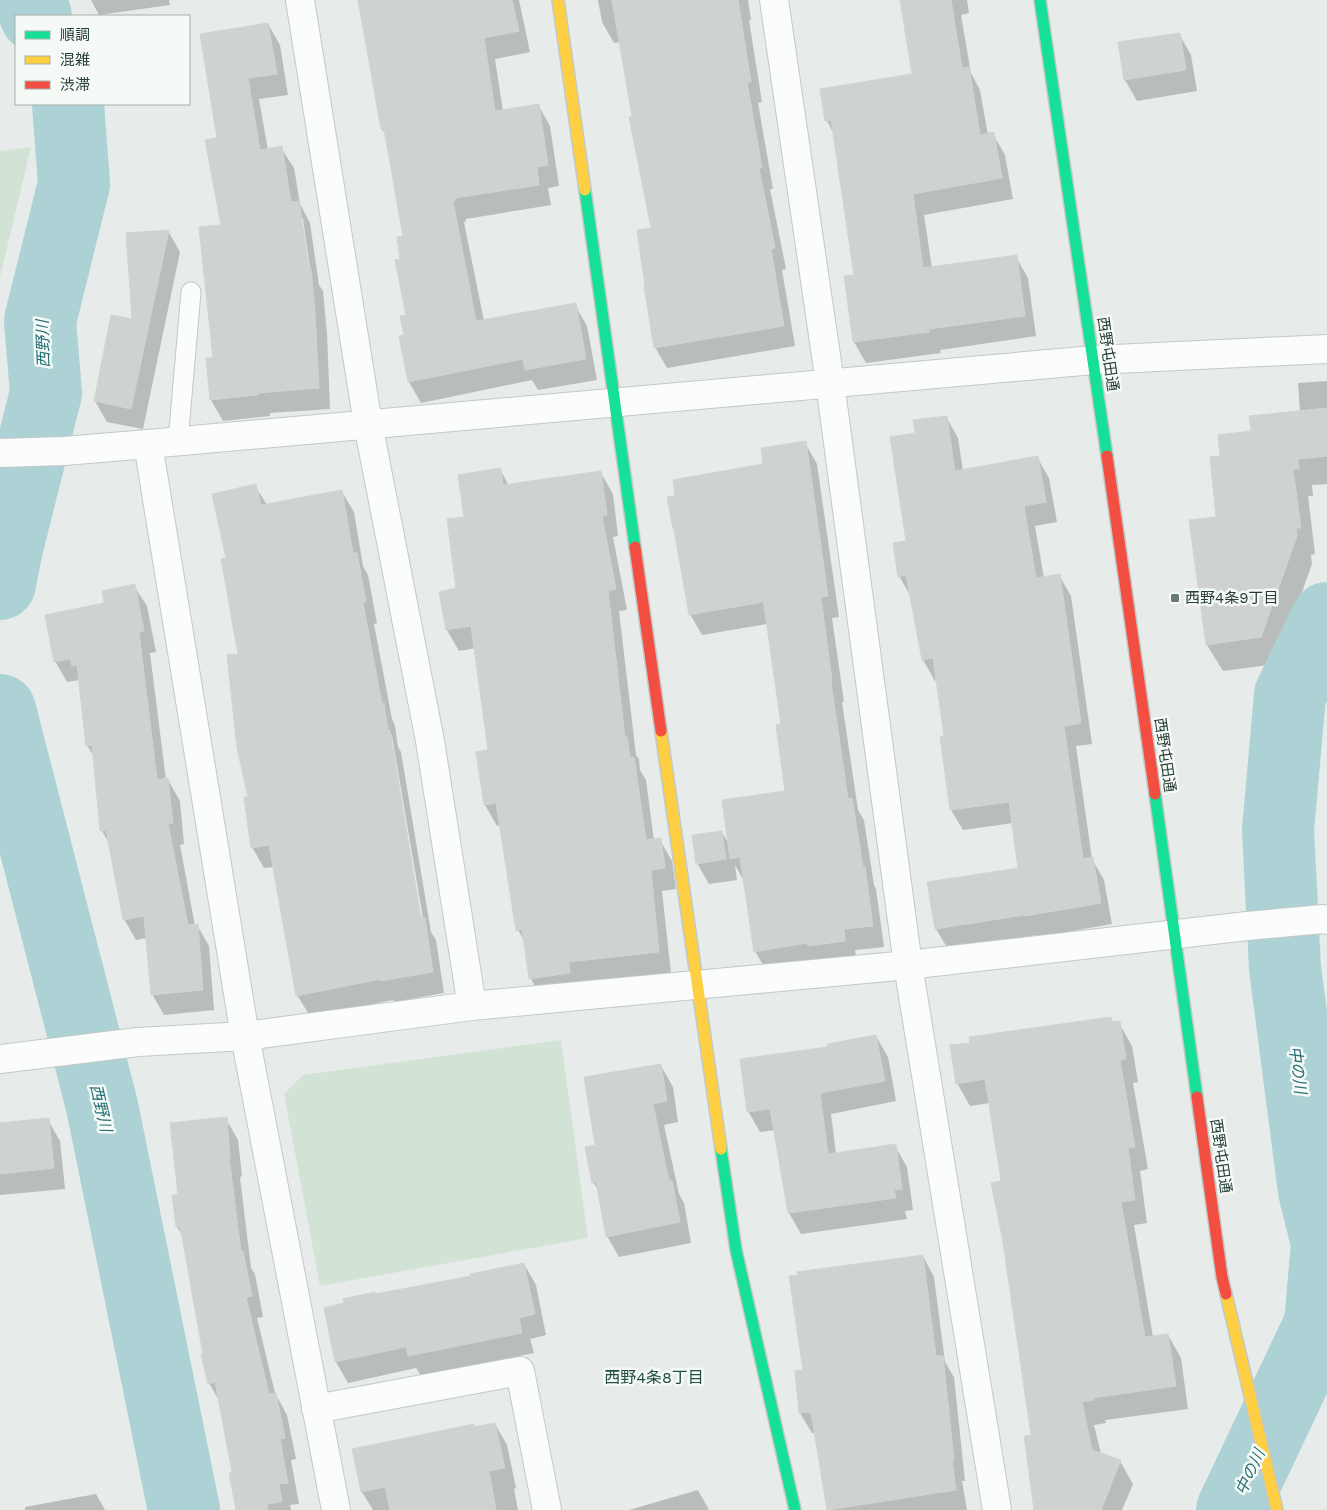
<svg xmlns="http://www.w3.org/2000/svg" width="1327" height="1510" font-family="'Work Sans','Noto Sans JP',sans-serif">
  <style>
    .green { fill: #d2e3d6 }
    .shadow { fill: #0003; fill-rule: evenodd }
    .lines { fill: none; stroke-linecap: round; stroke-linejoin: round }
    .river { stroke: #acd2d5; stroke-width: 72 }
    .building { fill: #ced3d1; stroke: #d0d4d2 }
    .lane-casing { stroke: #c4c8c6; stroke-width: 21 }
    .street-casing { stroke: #c4c8c6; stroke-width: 30 }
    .fast-casing { stroke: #c3c9c6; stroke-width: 14 }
    .slow-casing { stroke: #c3c9c6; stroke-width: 14 }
    .jam-casing { stroke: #c3c9c6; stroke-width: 14 }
    .lane { stroke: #fbfcfc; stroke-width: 19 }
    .street { stroke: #fbfcfc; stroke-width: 28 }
    .fast { stroke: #16e098; stroke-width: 11 }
    .slow { stroke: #ffcf43; stroke-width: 11 }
    .jam { stroke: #f24e42; stroke-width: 11 }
    .poi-dot { fill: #6a7b74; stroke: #f6faf7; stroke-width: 2 }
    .labels { text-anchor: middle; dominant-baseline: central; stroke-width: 5; stroke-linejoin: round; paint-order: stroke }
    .street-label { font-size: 15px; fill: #263e35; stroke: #f6faf7 }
    .poi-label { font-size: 15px; fill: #263e35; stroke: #f6faf7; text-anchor: start }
    .water-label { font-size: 16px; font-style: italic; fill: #246e75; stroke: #f6faf7 }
    .neighbourhood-label { font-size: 16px; fill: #234f41; stroke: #f6faf7 }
  </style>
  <rect width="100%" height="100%" fill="#e7ebe9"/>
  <path class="green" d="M 31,147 L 0,277 L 0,151 Z
    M 561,1040 L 588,1238 L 320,1286 L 284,1094 L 303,1075 Z"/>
  <path class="shadow" d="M 91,0 L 169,0 L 170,5 L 99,15 Z
    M 360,0 L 519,0 L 530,52 L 495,59 L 503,111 L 538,105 L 550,126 L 559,186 L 548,188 L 551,205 L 466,219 L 466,221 L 464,222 L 484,321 L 575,305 L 587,326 L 597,380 L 538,390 L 532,380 L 421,403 L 409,382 L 400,337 L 405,336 L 407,316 L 402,260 L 404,237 L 387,137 L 382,129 Z
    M 598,0 L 748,0 L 751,20 L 749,20 L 762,102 L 758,103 L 773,189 L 770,189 L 786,269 L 782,270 L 795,346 L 667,368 L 655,347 L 652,229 L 620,42 L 614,43 L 602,22 Z
    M 901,0 L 967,0 L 969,13 L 961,15 L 971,73 L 980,90 L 988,135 L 993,134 L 1005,155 L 1013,199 L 924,215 L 932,268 L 1016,257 L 1028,278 L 1036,336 L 940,350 L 941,353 L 866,363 L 854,342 L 855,276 L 834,134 L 827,121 L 822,90 L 913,75 Z
    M 268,24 L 280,45 L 288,95 L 259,99 L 268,150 L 281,148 L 294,168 L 300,204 L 310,223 L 319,285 L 323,291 L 327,334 L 330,409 L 270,413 L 270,416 L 223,421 L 211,400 L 223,227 L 218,139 ZM 300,216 L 303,219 L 311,275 L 309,276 Z
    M 1179,34 L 1191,55 L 1197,91 L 1137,101 L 1125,80 L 1120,43 Z
    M 168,231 L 180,252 L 143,429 L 107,422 L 95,401 L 133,321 Z
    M 1327,381 L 1327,484 L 1312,485 L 1313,496 L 1308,496 L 1315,554 L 1311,555 L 1312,564 L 1276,664 L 1223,671 L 1207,645 L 1222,457 L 1252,432 L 1300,412 L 1298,383 Z
    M 946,417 L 958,438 L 963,471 L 1037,457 L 1049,478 L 1057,522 L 1035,526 L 1044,578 L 1059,575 L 1071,596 L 1092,744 L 1076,746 L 1092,859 L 1104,880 L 1112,924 L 1038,937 L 1037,935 L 948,949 L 936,929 L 1020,869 L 1013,823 L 963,830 L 951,810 L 946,738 L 937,680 L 935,681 L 923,660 L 912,598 L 899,576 L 907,542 L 917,434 Z
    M 805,443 L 817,464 L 839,617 L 832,618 L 844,702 L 842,702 L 858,810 L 864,820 L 874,885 L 876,889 L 884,947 L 855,950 L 857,962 L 767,972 L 755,951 L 743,879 L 735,865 L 737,880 L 709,884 L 697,863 L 722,832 L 730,846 L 787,792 L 782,725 L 767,624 L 702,635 L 690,614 L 677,497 L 765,465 Z
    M 500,469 L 509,486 L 601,473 L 613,494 L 618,536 L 613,537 L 627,610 L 619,611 L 636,755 L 639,759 L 640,770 L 646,780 L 654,841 L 660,840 L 672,861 L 676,889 L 662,891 L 671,973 L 580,983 L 543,1000 L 531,979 L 526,944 L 518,930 L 501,825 L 497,826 L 485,805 L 489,751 L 476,648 L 459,651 L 447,630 L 440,593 L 458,589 L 466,518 Z
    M 255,486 L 267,505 L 342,492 L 354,512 L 363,566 L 368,575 L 377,623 L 374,624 L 392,719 L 395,726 L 398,747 L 401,752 L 431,932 L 436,940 L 444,993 L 394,1002 L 393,1000 L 310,1016 L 297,995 L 274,867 L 264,868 L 252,847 L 240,655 L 228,559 ZM 389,730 L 392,736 L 424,924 L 421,925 Z
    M 134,586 L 147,606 L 156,652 L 150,653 L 166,780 L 168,780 L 180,801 L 184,844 L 180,845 L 195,926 L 197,925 L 209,946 L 214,1010 L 164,1015 L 152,994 L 147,938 L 136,940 L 124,919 L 110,845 L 102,831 L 94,757 L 87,745 L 80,680 L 67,682 L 55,661 L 106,604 Z
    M 1111,1019 L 1114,1023 L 1119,1023 L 1132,1046 L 1138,1082 L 1133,1083 L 1148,1169 L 1140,1171 L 1147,1223 L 1134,1225 L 1153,1337 L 1168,1335 L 1181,1358 L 1188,1409 L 1105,1420 L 1106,1423 L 1094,1425 L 1101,1454 L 1120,1461 L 1133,1484 L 1122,1510 L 1035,1510 L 1033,1436 L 1003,1182 L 990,1103 L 970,1106 L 957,1083 Z
    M 876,1036 L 888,1057 L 896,1101 L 831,1114 L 836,1154 L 895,1146 L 907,1167 L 913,1210 L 905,1211 L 907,1219 L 801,1234 L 789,1213 L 775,1130 L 760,1132 L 748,1111 L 829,1048 Z
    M 661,1066 L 673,1087 L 678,1122 L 664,1125 L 679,1194 L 684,1203 L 691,1243 L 619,1257 L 607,1236 L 599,1192 L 593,1182 Z
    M 226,1119 L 238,1140 L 242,1176 L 240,1177 L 251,1268 L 255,1274 L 263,1317 L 257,1318 L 275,1393 L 287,1415 L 296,1459 L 291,1460 L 299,1504 L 290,1505 L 291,1510 L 237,1510 L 234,1473 L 221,1404 L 209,1383 L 184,1237 L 177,1227 L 179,1195 Z
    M 48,1120 L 60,1141 L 65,1189 L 0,1195 L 0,1125 Z
    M 923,1256 L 934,1277 L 945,1362 L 954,1377 L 965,1481 L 962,1481 L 967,1510 L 828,1510 L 816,1433 L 812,1433 L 800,1413 L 796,1372 L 804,1371 Z
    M 524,1264 L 536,1285 L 546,1335 L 530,1339 L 534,1353 L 421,1376 L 416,1368 L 348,1383 L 336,1362 L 472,1277 Z
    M 495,1424 L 507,1445 L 516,1488 L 514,1489 L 518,1510 L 373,1510 L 362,1492 L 475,1429 Z
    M 698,1490 L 709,1510 L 629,1510 Z
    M 96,1494 L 105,1510 L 25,1510 L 25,1507 Z"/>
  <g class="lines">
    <path class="river" d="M 29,0 L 36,16
      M 0,584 L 7,548 L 46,393 L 40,321 L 74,184 L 68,104
      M 0,710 L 102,1106 L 184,1510
      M 1232,1510 L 1320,1324 L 1327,1243 L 1314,1191 L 1285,968 L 1278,830 L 1290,695 L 1327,618"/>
  </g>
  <path class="building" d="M 358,0 L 512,0 L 519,31 L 484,38 L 495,111 L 539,104 L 548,165 L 537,167 L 539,185 L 455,198 L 455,201 L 453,201 L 476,321 L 576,303 L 586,359 L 525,370 L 523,359 L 408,382 L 399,336 L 404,335 L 400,316 L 406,315 L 395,260 L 400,259 L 397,237 L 403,236 L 384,129 L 381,129 Z
    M 612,0 L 738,0 L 751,82 L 747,82 L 762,168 L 759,168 L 775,248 L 771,249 L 784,326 L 654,348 L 644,286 L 645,286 L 637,230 L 651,228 L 629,117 L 632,117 Z
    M 900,0 L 951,0 L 962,68 L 969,67 L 980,135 L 994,132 L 1002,178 L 913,194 L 923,268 L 1017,255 L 1025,316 L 929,329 L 929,332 L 853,342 L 844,276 L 854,275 L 831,120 L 825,121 L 820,89 L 912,74 Z
    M 268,23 L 277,74 L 248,78 L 260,150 L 282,146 L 291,202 L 299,201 L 309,269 L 311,269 L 315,312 L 319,388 L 258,393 L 258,395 L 210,400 L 206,358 L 213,358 L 199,227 L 221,225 L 205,140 L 217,138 L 200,34 Z
    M 1180,33 L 1186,70 L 1124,80 L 1118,42 Z
    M 169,230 L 131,409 L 94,401 L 111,315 L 132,319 L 126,233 Z
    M 1327,408 L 1327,456 L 1298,459 L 1299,469 L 1293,469 L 1301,528 L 1296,528 L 1297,536 L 1261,637 L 1206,645 L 1189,520 L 1216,517 L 1210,457 L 1220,456 L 1218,435 L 1251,431 L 1249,416 Z
    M 947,416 L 955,471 L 1038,456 L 1046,502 L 1024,506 L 1036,578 L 1060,574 L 1081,723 L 1064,726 L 1083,859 L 1093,857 L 1101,903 L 1025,916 L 1025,915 L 935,929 L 927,882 L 1018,868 L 1009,802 L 950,810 L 940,737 L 944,736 L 933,658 L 922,660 L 906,575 L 898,577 L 893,543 L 906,541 L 890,437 L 915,433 L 913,420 Z
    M 806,441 L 828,596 L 821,597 L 832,681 L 831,682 L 848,799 L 852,798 L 863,867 L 865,867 L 873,926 L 844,929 L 845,941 L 808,946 L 808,943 L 754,952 L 740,857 L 730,859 L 722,800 L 785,791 L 776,725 L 781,724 L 764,606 L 763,602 L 689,615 L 674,529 L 673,529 L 667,497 L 675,496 L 673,480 L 763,464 L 761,448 Z
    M 501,468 L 503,485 L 601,471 L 607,515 L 602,516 L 616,589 L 608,591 L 625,737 L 627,737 L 630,758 L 634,757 L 646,840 L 661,838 L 665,868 L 651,870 L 659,952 L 569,962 L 570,973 L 529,979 L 522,929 L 516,931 L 496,803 L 484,805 L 476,752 L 488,750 L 471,626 L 446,630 L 439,592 L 456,588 L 447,519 L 464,517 L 458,475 Z
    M 256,484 L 261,505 L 342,490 L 353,553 L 357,553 L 366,602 L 363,603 L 382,704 L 384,703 L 388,730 L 390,730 L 421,918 L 425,918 L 433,972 L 381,981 L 381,979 L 296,996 L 269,845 L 251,848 L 244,797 L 248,797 L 237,748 L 227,655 L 238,654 L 221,559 L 226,558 L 212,494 Z
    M 135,584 L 144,631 L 139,632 L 157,780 L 168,778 L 173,823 L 168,824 L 188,925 L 198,924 L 203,990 L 151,995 L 144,916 L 123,920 L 106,830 L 100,831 L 92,745 L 86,746 L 77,665 L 72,666 L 70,659 L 54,662 L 45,615 L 104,603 L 102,591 Z
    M 722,831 L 726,859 L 696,864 L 692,835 Z
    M 1111,1017 L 1112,1022 L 1120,1021 L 1126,1059 L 1120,1060 L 1135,1147 L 1128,1148 L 1135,1200 L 1121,1202 L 1145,1337 L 1168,1334 L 1176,1386 L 1093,1398 L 1094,1400 L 1082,1402 L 1092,1450 L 1121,1460 L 1101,1510 L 1034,1510 L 1024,1436 L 1031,1435 L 1002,1236 L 991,1183 L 1001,1181 L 985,1079 L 956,1084 L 950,1045 L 970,1043 L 969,1037 Z
    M 876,1035 L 885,1081 L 820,1093 L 828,1154 L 896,1144 L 902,1189 L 894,1190 L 896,1198 L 788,1213 L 770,1109 L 747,1112 L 740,1059 L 827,1047 L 827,1044 Z
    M 661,1064 L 667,1101 L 653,1104 L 669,1181 L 672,1181 L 680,1222 L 606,1237 L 596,1182 L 592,1183 L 585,1147 L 595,1145 L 584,1077 Z
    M 227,1117 L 230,1156 L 229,1156 L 241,1252 L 243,1251 L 252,1296 L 246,1297 L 269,1394 L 276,1393 L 285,1438 L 280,1439 L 288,1483 L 279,1484 L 282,1502 L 267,1504 L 268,1510 L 236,1510 L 229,1473 L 232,1472 L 215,1382 L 208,1384 L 201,1354 L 203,1354 L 180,1226 L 176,1227 L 172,1195 L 178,1194 L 170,1123 Z
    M 49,1118 L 54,1168 L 0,1174 L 0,1123 Z
    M 923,1255 L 936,1356 L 943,1356 L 954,1460 L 952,1461 L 956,1490 L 827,1510 L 811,1412 L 799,1413 L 795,1371 L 803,1370 L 789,1276 L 798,1275 L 797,1272 Z
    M 524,1263 L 535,1314 L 519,1318 L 522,1333 L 408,1356 L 406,1347 L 335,1362 L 324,1308 L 344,1303 L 343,1299 L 375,1292 L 375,1294 L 471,1276 L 470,1274 Z
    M 495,1423 L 505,1468 L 489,1471 L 496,1510 L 390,1510 L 385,1487 L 361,1492 L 352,1449 L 474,1424 L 474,1427 Z"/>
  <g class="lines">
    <defs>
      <path id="lane" d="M 178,441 L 191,292"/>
      <path id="street" d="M 300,0 L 368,424 L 430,741 L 472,1006
        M 774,0 L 830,383 L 908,965 L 997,1510
        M 148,444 L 245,1036 L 336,1510
        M 0,453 L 64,451 L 148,444 L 1094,360 L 1327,349
        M 0,1059 L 138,1042 L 245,1036 L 472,1006 L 908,965 L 1247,926 L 1323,919 L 1327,920
        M 316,1409 L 520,1371 L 547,1510"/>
      <path id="fast" d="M 1040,0 L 1107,456
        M 585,190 L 635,547
        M 1155,794 L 1197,1097
        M 721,1149 L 736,1250 L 795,1510"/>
      <path id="slow" d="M 558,0 L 585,190
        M 661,731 L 721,1149
        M 1226,1294 L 1277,1510"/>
      <path id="jam" d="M 1107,456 L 1155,794
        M 635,547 L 661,731
        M 1197,1097 L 1222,1277 L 1226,1294"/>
    </defs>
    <use href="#lane" class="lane-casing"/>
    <use href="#street" class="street-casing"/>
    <use href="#fast" class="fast-casing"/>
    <use href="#slow" class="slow-casing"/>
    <use href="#jam" class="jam-casing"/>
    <use href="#lane" class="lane"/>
    <use href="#street" class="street"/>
    <use href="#fast" class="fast"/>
    <use href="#slow" class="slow"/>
    <use href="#jam" class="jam"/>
  </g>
  <rect class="poi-dot" x="1170" y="593" width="10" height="10" rx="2.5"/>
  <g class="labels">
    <g class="street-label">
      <text transform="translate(1108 354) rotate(82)">西野屯田通</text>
      <text transform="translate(1165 755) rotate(82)">西野屯田通</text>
      <text transform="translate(1221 1156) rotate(82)">西野屯田通</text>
    </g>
    <g class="poi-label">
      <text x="1185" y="598">西野4条9丁目</text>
    </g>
    <g class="water-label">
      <text transform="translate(43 344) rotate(-92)">西野川</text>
      <text transform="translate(1298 1070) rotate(83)">中の川</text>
      <text transform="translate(101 1108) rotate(77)">西野川</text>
      <text transform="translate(1250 1472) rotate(-65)">中の川</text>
    </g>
    <g class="neighbourhood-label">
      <text x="654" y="1377">西野4条8丁目</text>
    </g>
  </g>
  <rect x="15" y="15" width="175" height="90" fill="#f6faf7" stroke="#a3afa9"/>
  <rect x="25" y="31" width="25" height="8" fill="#16e098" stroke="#a3afa9"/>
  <text x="60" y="40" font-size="15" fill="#263e35">順調</text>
  <rect x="25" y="56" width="25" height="8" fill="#ffcf43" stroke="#a3afa9"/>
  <text x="60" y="65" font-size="15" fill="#263e35">混雑</text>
  <rect x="25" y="81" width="25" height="8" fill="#f24e42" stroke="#a3afa9"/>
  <text x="60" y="90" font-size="15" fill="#263e35">渋滞</text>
</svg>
